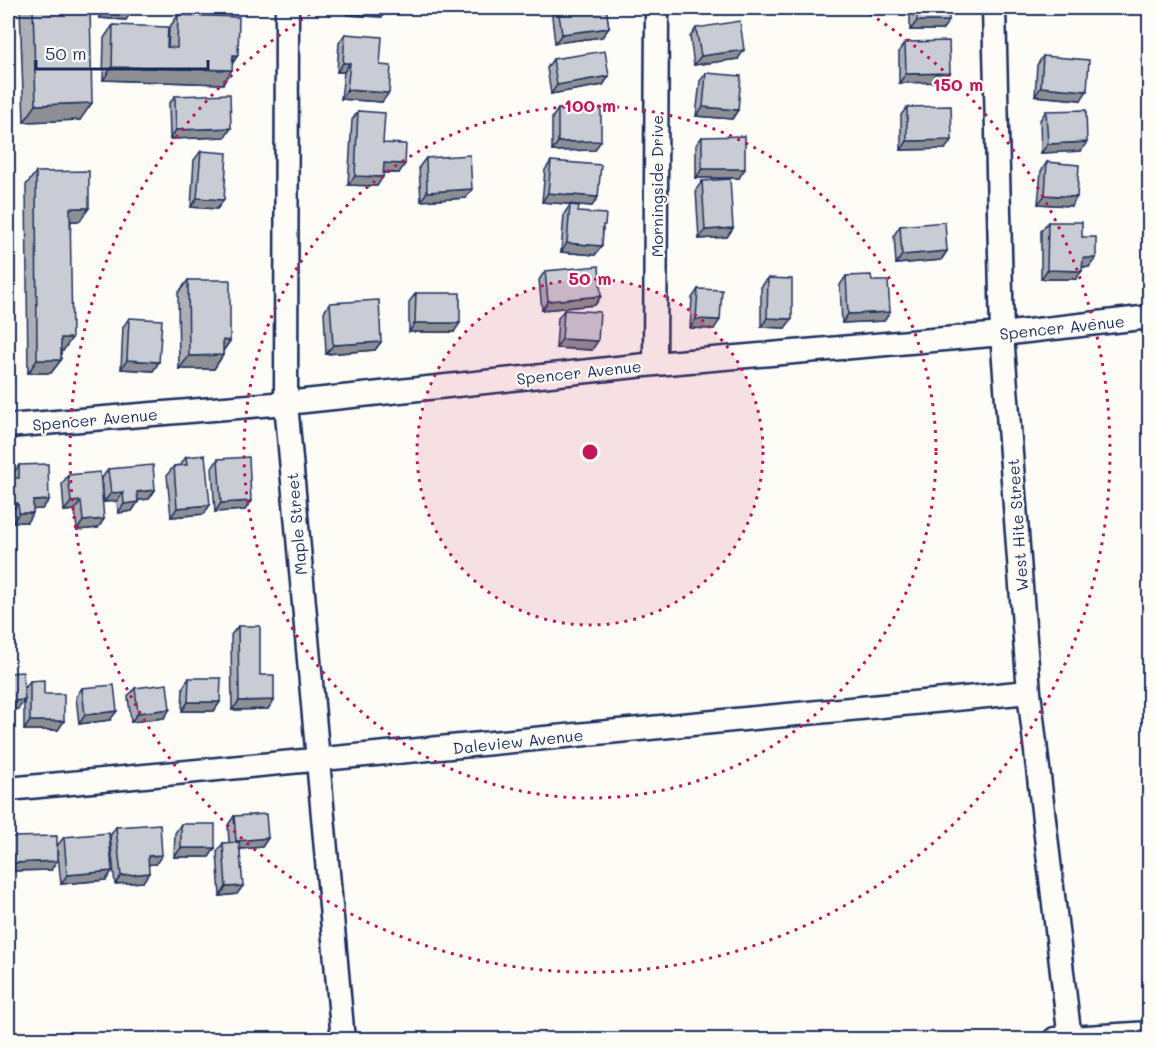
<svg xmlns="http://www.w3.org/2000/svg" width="1157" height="1047" font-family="Mali,sans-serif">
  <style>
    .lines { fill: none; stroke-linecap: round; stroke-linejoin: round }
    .minor-casing { stroke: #1b2f5e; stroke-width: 27 }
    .minor { stroke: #fdfcf7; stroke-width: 22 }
    .wall { fill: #adafb5; stroke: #1b2f5e; stroke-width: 1.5 }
    .shaded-wall { fill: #8d8f94; stroke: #1b2f5e; stroke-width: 1.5 }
    .building { fill: #c9ccd3; stroke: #1b2f5e; stroke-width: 1.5 }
    .ring { fill: none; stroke: #c2185b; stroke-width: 3; stroke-dasharray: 3 6 }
    .labels { text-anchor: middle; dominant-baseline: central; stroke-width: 4.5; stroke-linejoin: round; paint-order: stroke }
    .street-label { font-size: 16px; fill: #1b2f5e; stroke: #fdfcf7 }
    .centre { fill: #c2185b; stroke: #fdfcf7; stroke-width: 3 }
    .ring-label { font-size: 18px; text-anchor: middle; font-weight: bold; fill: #c2185b; stroke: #fdfcf7; stroke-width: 4.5; stroke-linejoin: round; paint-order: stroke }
  </style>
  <rect width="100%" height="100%" fill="#fdfcf7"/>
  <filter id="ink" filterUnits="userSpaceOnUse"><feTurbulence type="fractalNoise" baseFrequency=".0167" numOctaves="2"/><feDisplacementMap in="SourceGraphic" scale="12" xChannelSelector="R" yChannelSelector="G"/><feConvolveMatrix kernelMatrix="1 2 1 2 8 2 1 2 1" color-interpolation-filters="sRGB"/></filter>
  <g filter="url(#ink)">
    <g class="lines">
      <defs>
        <path id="minor" d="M 287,8 L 286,403 L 343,1040
          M 994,8 L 1002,334 L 1029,692 L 1070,1040
          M 655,364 L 657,8
          M 8,426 L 286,403 L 655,364 L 1002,334 L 1150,317
          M 8,789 L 1029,692
          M 1055,1039 L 1150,1033"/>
      </defs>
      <use href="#minor" class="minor-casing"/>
      <use href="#minor" class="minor"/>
    </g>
    <path class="wall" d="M 20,8 L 89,8 L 80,120 L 24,122 Z
      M 100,8 L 132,8 L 126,20 L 99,18 Z
      M 349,8 L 388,8 L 382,17 L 348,15 Z
      M 551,8 L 606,8 L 609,28 L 602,37 L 555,43 Z
      M 689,8 L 729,8 L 727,11 L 690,15 Z
      M 901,8 L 949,8 L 942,30 L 910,30 L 910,15 L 901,14 Z
      M 178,15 L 238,55 L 232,64 L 223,84 L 103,80 L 104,38 L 113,25 L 168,47 L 169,28 Z
      M 696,28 L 738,59 L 694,65 L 690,37 Z
      M 345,34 L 380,65 L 382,102 L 341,99 L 344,72 L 337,72 L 339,43 Z
      M 905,42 L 943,82 L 899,83 L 899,51 Z
      M 1043,56 L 1081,100 L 1035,96 L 1037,65 Z
      M 553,59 L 609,76 L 603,85 L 551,94 L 547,68 Z
      M 706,73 L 738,110 L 732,119 L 696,116 L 700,81 Z
      M 175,96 L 231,128 L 225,137 L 170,139 L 169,104 Z
      M 907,107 L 945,149 L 901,150 L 901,115 Z
      M 558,109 L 595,150 L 552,151 L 552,118 Z
      M 358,111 L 399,173 L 383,173 L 377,186 L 348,185 L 352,120 Z
      M 1046,111 L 1081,151 L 1041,153 L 1040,120 Z
      M 702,137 L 739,178 L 696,178 L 696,145 Z
      M 201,151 L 224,200 L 217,209 L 191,207 L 194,160 Z
      M 426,158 L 466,198 L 421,201 L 419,167 Z
      M 551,161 L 598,197 L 592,206 L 542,202 L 545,170 Z
      M 1047,162 L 1071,206 L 1038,204 L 1041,171 Z
      M 36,172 L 89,208 L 80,221 L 71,221 L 63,351 L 61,351 L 61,360 L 51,373 L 28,373 L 26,185 Z
      M 702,181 L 733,228 L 727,237 L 699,239 L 696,190 Z
      M 570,205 L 578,212 L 603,229 L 602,246 L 595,255 L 561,252 L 564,214 Z
      M 1048,222 L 1082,237 L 1089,267 L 1082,267 L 1076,279 L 1041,279 L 1041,231 Z
      M 900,226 L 947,251 L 941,260 L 896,264 L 894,235 Z
      M 545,271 L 601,296 L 595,305 L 542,310 L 539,280 Z
      M 846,276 L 872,281 L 884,321 L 842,323 L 840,285 Z
      M 768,278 L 785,328 L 761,327 L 761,287 Z
      M 188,280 L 230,341 L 223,351 L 223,355 L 214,369 L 179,369 L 178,293 Z
      M 698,289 L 714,329 L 690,328 L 692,298 Z
      M 416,293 L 454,332 L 409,332 L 409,302 Z
      M 330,303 L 381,342 L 375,350 L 326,354 L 324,312 Z
      M 564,310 L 592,350 L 556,348 L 558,318 Z
      M 129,318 L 159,362 L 153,371 L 121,369 L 123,327 Z
      M 186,457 L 204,514 L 171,517 L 167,475 L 174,466 L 180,465 Z
      M 218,459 L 251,501 L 245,510 L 215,512 L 212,468 Z
      M 19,465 L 49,500 L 42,509 L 33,509 L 27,522 L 13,522 L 13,474 Z
      M 108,469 L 155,490 L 149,499 L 138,500 L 138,502 L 132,511 L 118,513 L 117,501 L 104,502 L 102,478 Z
      M 68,475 L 104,519 L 98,528 L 77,530 L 75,510 L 64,511 L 62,484 Z
      M 238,626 L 260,675 L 268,709 L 232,710 L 231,635 Z
      M 8,673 L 24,689 L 30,681 L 44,694 L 64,721 L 58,730 L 24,730 L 24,701 L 18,709 L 11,709 L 12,725 L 8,731 Z
      M 189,678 L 220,702 L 214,711 L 182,711 L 183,687 Z
      M 82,688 L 110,720 L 79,724 L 76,697 Z
      M 135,688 L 164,718 L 131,722 L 128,696 Z
      M 234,816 L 268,838 L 262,847 L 240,849 L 237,894 L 220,896 L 217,852 L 223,843 L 229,843 L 228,825 Z
      M 181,824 L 215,848 L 209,857 L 174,857 L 175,833 Z
      M 116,827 L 156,864 L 149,864 L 143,882 L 115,884 L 110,836 Z
      M 11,837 L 51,870 L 8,871 L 8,843 Z
      M 64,837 L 112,871 L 106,880 L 61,884 L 57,846 Z"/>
    <path class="shaded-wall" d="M 190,8 L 220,8 L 219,9 Z
      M 354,8 L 388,8 L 382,17 L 348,15 Z
      M 695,8 L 729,8 L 727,11 L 690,15 Z
      M 906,8 L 915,8 L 910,15 L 901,14 Z
      M 106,9 L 132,11 L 126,20 L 99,18 Z
      M 917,21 L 949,21 L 942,30 L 910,30 Z
      M 609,28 L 602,37 L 555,43 L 562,34 Z
      M 744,50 L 738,59 L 694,65 L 701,56 Z
      M 233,55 L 238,55 L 229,68 Z
      M 343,63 L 350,63 L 344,72 L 337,72 Z
      M 112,67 L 232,70 L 223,84 L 103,80 Z
      M 950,73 L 943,82 L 899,83 L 906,74 Z
      M 609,76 L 603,85 L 551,94 L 557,85 Z
      M 1041,87 L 1087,91 L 1081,100 L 1035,96 Z
      M 347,90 L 389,93 L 382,102 L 341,99 Z
      M 92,103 L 80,120 L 24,122 L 36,105 Z
      M 703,107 L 738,110 L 732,119 L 696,116 Z
      M 231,128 L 225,137 L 170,139 L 176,130 Z
      M 952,140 L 945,149 L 901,150 L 907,141 Z
      M 601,141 L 595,150 L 552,151 L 558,142 Z
      M 1087,142 L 1081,151 L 1041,153 L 1048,144 Z
      M 384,163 L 405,164 L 399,173 L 378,172 Z
      M 702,169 L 745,169 L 739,178 L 696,178 Z
      M 355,176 L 383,177 L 377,186 L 348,185 Z
      M 472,189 L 466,198 L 421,201 L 427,192 Z
      M 548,193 L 598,197 L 592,206 L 542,202 Z
      M 1045,195 L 1077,197 L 1071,206 L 1038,204 Z
      M 197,198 L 224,200 L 217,209 L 191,207 Z
      M 70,208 L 89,208 L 80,221 L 61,221 Z
      M 733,228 L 727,237 L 699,239 L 705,230 Z
      M 567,243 L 602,246 L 595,255 L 561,252 Z
      M 947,251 L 941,260 L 896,264 L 902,255 Z
      M 1083,258 L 1096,258 L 1089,267 L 1076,267 Z
      M 1047,270 L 1082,271 L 1076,279 L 1041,279 Z
      M 601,296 L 595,305 L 542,310 L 548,301 Z
      M 890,312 L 884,321 L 842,323 L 848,314 Z
      M 767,318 L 792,319 L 785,328 L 761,327 Z
      M 696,319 L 720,320 L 714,329 L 690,328 Z
      M 415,323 L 460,323 L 454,332 L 409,332 Z
      M 61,338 L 72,338 L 63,351 L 51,351 Z
      M 562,339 L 598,341 L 592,350 L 556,348 Z
      M 223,340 L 230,341 L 221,354 Z
      M 381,342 L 375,350 L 326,354 L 333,345 Z
      M 223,355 L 214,369 L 179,369 L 189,356 Z
      M 37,360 L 61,360 L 51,373 L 28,373 Z
      M 127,360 L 159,362 L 153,371 L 121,369 Z
      M 155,490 L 149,499 L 131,501 L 137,492 Z
      M 123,492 L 117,501 L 104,502 L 111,493 Z
      M 49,500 L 42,509 L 27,510 L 33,501 Z
      M 81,501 L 75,510 L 64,511 L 71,502 Z
      M 251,501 L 245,510 L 215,512 L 221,503 Z
      M 138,502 L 132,511 L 118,513 L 124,504 Z
      M 8,503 L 18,503 L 12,512 L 8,512 Z
      M 210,505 L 204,514 L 171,517 L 177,508 Z
      M 19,513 L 33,513 L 27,522 L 13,522 Z
      M 104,519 L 98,528 L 77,530 L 83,521 Z
      M 25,700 L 18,709 L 8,710 L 10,701 Z
      M 274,700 L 268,709 L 232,710 L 239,701 Z
      M 188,702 L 220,702 L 214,711 L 182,711 Z
      M 170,709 L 164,718 L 131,722 L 138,713 Z
      M 117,711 L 110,720 L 79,724 L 85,715 Z
      M 30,721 L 64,721 L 58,730 L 24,730 Z
      M 8,725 L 12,725 L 8,731 Z
      M 268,838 L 262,847 L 230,850 L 236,841 Z
      M 181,848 L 215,848 L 209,857 L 174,857 Z
      M 162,855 L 156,864 L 142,865 L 148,856 Z
      M 57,861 L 51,870 L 8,871 L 8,869 L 12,863 Z
      M 112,871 L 106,880 L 61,884 L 67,875 Z
      M 149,873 L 143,882 L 115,884 L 121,876 Z
      M 243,886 L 237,894 L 220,896 L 226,887 Z"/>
    <path class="building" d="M 33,8 L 90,8 L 92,103 L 36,105 Z
      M 106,8 L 132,8 L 132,11 L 106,9 Z
      M 558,8 L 606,8 L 609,28 L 562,34 Z
      M 917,8 L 949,8 L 949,21 L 917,21 Z
      M 178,15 L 239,17 L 238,55 L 233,55 L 232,70 L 112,67 L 113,25 L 168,27 L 167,47 L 177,48 Z
      M 740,21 L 744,50 L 701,56 L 696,28 Z
      M 345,34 L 382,37 L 380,65 L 391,66 L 389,93 L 347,90 L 350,63 L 343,63 Z
      M 949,41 L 950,73 L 906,74 L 905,42 Z
      M 605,51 L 609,76 L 557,85 L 553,59 Z
      M 1043,56 L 1089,60 L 1087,91 L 1041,87 Z
      M 706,73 L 741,76 L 738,110 L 703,107 Z
      M 8,92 L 12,134 L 8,135 Z
      M 230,94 L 231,128 L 176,130 L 175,96 Z
      M 951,106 L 952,140 L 907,141 L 907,107 Z
      M 601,108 L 601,141 L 558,142 L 558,109 Z
      M 1086,110 L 1087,142 L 1048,144 L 1046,111 Z
      M 358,111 L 385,113 L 383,143 L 406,144 L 405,164 L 384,163 L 383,177 L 355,176 Z
      M 745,136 L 745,169 L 702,169 L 702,137 Z
      M 201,151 L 227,153 L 224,200 L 197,198 Z
      M 470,155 L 472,189 L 427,192 L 426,158 Z
      M 551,161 L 601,165 L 598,197 L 548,193 Z
      M 1047,162 L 1079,165 L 1077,197 L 1045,195 Z
      M 89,171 L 89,208 L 70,208 L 72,338 L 61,338 L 61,360 L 37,360 L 36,172 Z
      M 730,179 L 733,228 L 705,230 L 702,181 Z
      M 570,205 L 579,206 L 578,212 L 606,214 L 605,225 L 603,225 L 602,246 L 567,243 Z
      M 945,222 L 947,251 L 902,255 L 900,226 Z
      M 1048,222 L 1082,222 L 1082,237 L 1096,237 L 1096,258 L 1083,258 L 1082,271 L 1047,270 Z
      M 599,266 L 601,296 L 548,301 L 545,271 Z
      M 871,275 L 872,281 L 888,281 L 890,312 L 848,314 L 846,276 Z
      M 768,278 L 792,279 L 792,319 L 767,318 Z
      M 188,280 L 230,280 L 230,341 L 223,340 L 223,355 L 189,356 Z
      M 698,289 L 722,290 L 720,320 L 696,319 Z
      M 416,293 L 460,293 L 460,323 L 415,323 Z
      M 379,300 L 381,342 L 333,345 L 330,303 Z
      M 564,310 L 600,312 L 598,341 L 562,339 Z
      M 129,318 L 162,320 L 159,362 L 127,360 Z
      M 205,455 L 210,505 L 177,508 L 174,466 L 187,465 L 186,457 Z
      M 249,457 L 251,501 L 221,503 L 218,459 Z
      M 48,464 L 49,500 L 33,501 L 33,513 L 19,513 L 18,503 L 8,503 L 8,478 L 19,478 L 19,465 Z
      M 153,465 L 155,490 L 137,492 L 138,502 L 124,504 L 123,492 L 111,493 L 108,469 Z
      M 100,472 L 104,519 L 83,521 L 81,501 L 71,502 L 68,475 Z
      M 238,626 L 260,626 L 260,675 L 274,675 L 274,700 L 239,701 Z
      M 23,672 L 25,700 L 10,701 L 12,725 L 8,725 L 8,673 Z
      M 189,678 L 221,678 L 220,702 L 188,702 Z
      M 44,680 L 44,694 L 64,694 L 64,721 L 30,721 L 30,681 Z
      M 167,684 L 170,709 L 138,713 L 135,688 Z
      M 114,685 L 117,711 L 85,715 L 82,688 Z
      M 266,814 L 268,838 L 236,841 L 234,816 Z
      M 160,824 L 162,855 L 148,856 L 149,873 L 121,876 L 116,827 Z
      M 181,824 L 215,824 L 215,848 L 181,848 Z
      M 109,833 L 112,871 L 67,875 L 64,837 Z
      M 57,836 L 57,861 L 12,863 L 11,837 Z
      M 239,842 L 243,886 L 226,887 L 223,843 Z"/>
  </g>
  <circle cx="590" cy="452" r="173" fill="#c2185b" fill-opacity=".12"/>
  <g class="ring">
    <circle cx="590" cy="452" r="173"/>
    <circle cx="590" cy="452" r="346"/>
    <path d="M862 9A520 520 0 1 1 318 9"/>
  </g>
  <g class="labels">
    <g class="street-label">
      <text transform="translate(656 186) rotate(-90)">Morningside Drive</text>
      <text transform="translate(1062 327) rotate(-6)">Spencer Avenue</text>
      <text transform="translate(579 372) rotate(-6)">Spencer Avenue</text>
      <text transform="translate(95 419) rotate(-5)">Spencer Avenue</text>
      <text transform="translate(296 524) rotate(-95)">Maple Street</text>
      <text transform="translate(1017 525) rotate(-94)">West Hite Street</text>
      <text transform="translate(518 741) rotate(-6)">Daleview Avenue</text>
    </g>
  </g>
  <circle cx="590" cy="452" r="9" class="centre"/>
  <g class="ring-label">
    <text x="958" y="91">150 m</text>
    <text x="590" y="112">100 m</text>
    <text x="590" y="285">50 m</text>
  </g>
  <rect width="1157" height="1047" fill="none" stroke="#fdfcf7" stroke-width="30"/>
  <rect x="15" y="15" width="1127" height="1017" fill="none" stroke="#1b2f5e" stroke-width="2" filter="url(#ink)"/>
  <path d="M36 60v9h172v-9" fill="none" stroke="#1b2f5e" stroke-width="3"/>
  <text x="45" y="60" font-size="18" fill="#1b2f5e" stroke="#fdfcf7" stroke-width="4.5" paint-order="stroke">50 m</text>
</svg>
